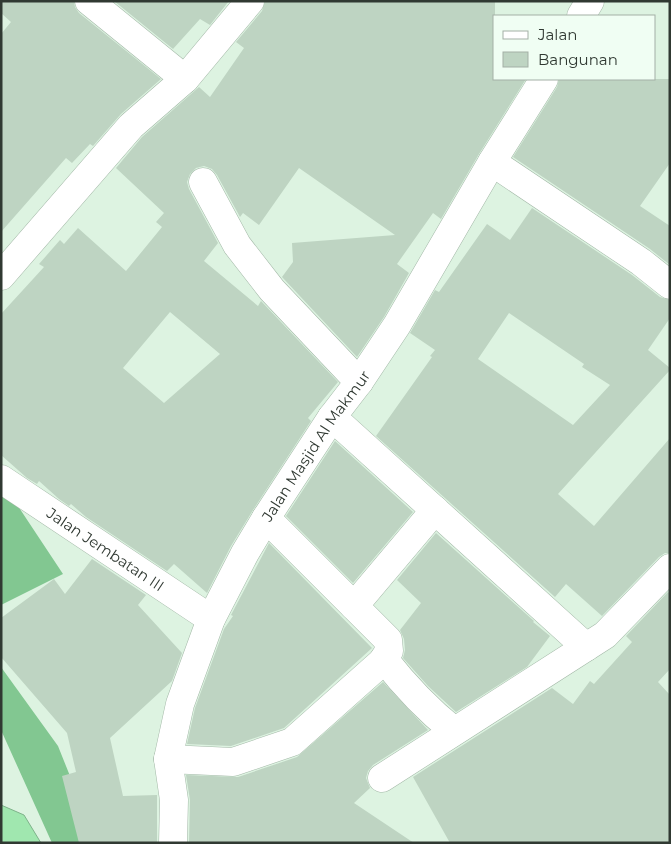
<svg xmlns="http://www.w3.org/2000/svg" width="671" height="844" font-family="Montserrat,sans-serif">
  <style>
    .forest { fill: #82c791 }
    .water { fill: #a0e7af; stroke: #7eb38a }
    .building { fill: #bed4c2; fill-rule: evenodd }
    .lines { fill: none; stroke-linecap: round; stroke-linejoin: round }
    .minor-casing { stroke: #a3b8a7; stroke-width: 29 }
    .minor { stroke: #fff; stroke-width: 28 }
    .labels { text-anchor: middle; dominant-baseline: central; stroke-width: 4; stroke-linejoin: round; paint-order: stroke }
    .street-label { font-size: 15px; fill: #303932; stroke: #f0fef3 }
  </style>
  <rect width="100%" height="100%" fill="#ddf3e1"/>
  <path class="forest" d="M 10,494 L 63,574 L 1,605 L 1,496 Z
    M 1,667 L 58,746 L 72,781 L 90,843 L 52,843 L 1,730 Z"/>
  <path class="water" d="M 1,805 L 24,815 L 41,843 L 1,843 Z"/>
  <path class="building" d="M 1,1 L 74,1 L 75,7 L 79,13 L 161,79 L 121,114 L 93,146 L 90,144 L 72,163 L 66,158 L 1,232 L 1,34 L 11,22 L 1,13 Z
    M 114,1 L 229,1 L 210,25 L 200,19 L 173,49 Z
    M 265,1 L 495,1 L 495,79 L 526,79 L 479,154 L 441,219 L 433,213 L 397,264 L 409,273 L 384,317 L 357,357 L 282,277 L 293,262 L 292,243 L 395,235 L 299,168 L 259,225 L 243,213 L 240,217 L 217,175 L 212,169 L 204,166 L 196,168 L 190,174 L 187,182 L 189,189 L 218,243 L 204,261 L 258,306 L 261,301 L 338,382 L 308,418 L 311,421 L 253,510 L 231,546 L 207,593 L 174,564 L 167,571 L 86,517 L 71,504 L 69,506 L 59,499 L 39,481 L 37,484 L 27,478 L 1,455 L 1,314 L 44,267 L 39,264 L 60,240 L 64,244 L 78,228 L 126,271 L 162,227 L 156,222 L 164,213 L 116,168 L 142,137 L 199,87 L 210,97 L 244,48 L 236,42 L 262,11 ZM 170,312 L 220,354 L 164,403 L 123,368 Z
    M 559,79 L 670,79 L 670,163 L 640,206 L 670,226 L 670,265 L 650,249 L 513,157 L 557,87 Z
    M 532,208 L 632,275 L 660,297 L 670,300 L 670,318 L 648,350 L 670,368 L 670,370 L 558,494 L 594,526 L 670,438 L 670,553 L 665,553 L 659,557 L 602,616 L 566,584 L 555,597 L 376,436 L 432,357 L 430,356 L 435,350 L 410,333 L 435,290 L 439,292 L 487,224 L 510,240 ZM 509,313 L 584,364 L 582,367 L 610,385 L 573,425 L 478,359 Z
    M 335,441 L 413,512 L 353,583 L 286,516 Z
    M 436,533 L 534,621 L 533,622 L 550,636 L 527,667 L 456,712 L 428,686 L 403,658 L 405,650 L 404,639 L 400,630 L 421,603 L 397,580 Z
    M 269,543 L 372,648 L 284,728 L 231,746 L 187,744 L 195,708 L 224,629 L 233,616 L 231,615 Z
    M 92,559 L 146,595 L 138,605 L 182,653 L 172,681 L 110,738 L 123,796 L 157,795 L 157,843 L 79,843 L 62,776 L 76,772 L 67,733 L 1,657 L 1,618 L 54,579 L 65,594 Z
    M 668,592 L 670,594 L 670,669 L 658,682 L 670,695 L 670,843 L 450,843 L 413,777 L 552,688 L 573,704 L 590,681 L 594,684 L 632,642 L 626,636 Z
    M 383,682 L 428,730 L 373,765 L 368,771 L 366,778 L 370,788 L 354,803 L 414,843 L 189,843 L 190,800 L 186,775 L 238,777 L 297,757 Z"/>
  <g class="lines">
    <defs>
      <g id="minor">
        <path d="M 89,1 L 185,79"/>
        <path d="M 581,16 L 590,1"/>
        <path d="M 492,162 L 641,262 L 670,285"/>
        <path d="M 203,182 L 237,245 L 272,290 L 359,382"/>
        <path d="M 1,276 L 131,126 L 185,79 L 250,1"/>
        <path d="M 332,417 L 586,647"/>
        <path id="s1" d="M 1,479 L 211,619"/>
        <path d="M 354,606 L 435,510"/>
        <path d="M 384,659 C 405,686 428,710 454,731"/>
        <path d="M 168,759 L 233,762 L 292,742 L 383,661 L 389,651 L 388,640 L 266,518"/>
        <path d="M 382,778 L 605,635 L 670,568"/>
        <path id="s2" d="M 173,843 L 174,800 L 168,759 L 180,704 L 211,619 L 245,553 L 266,518 L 332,417 L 359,382 L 397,325 L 492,162 L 544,79"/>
      </g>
    </defs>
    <use href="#minor" class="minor-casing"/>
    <use href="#minor" class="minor"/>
  </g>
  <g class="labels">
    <g class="street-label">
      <text stroke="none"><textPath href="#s2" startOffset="434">Jalan Masjid Al Makmur</textPath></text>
      <text stroke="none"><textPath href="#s1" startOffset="126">Jalan Jembatan III</textPath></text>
    </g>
  </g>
  <rect width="671" height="844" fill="none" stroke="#303932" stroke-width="5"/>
  <rect x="493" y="15" width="162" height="65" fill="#f0fef3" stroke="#a3afa6"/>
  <rect x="503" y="31" width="25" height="8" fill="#ffffff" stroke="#a3afa6"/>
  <text x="538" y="40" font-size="15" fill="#303932">Jalan</text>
  <rect x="503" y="52" width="25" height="15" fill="#bed4c2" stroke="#a3afa6"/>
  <text x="538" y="65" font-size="15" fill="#303932">Bangunan</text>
</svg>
